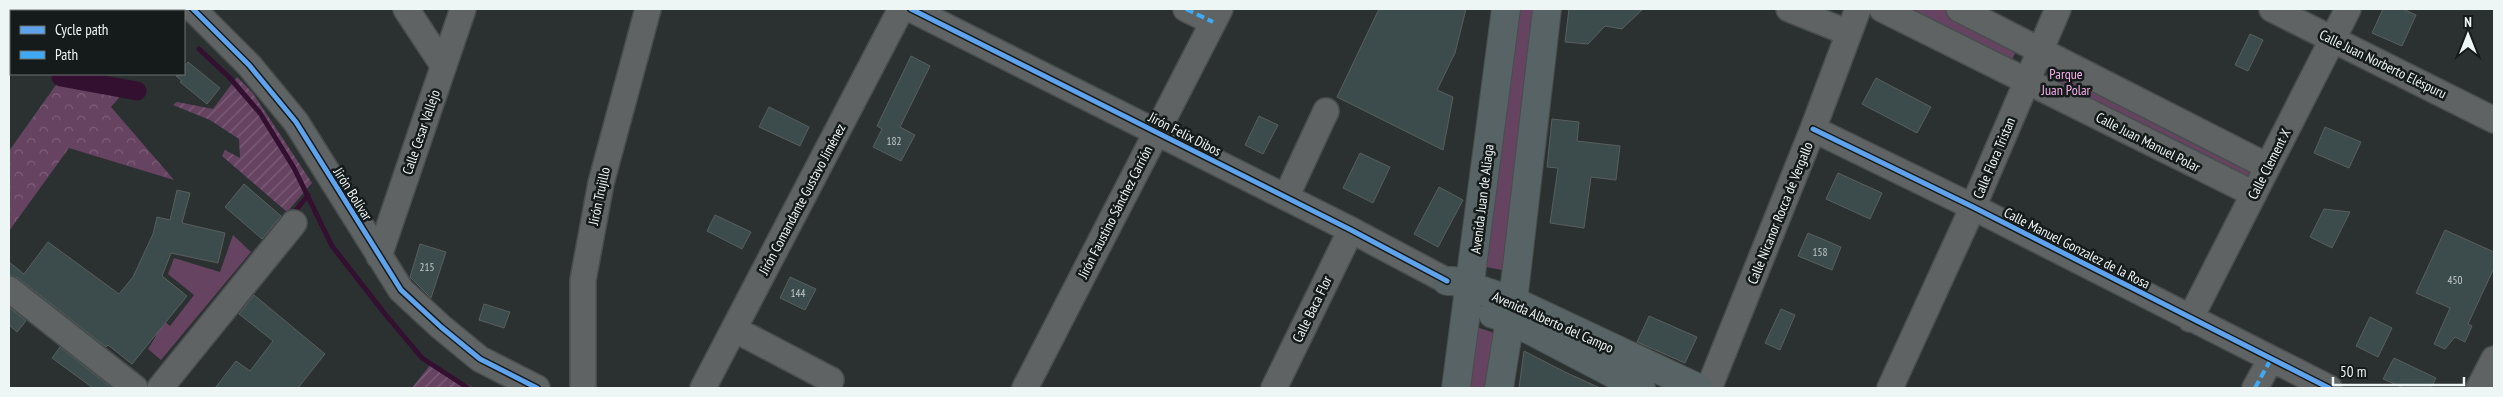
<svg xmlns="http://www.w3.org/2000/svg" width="2503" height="397" font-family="'PT Sans Narrow',sans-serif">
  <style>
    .green { fill: #674362 }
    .forest { fill: url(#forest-crowns) }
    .garden { fill: url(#garden-furrows) }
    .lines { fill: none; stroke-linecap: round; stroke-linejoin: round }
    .stream { stroke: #341030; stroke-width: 5 }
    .canal { stroke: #341030; stroke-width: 19 }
    .building { fill: #3c4c4c; stroke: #595e5e }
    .minor-casing { stroke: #484d4d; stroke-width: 28 }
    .major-casing { stroke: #484d4d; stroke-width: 30 }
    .minor { stroke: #5f6363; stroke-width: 25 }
    .major { stroke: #576364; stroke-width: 28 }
    .quiet { stroke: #3fa9f5; stroke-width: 4; stroke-dasharray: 8 4; stroke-linecap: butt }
    .cycleway-casing { stroke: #151a1a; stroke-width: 8 }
    .cycleway { stroke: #60a3ed; stroke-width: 5 }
    .labels { text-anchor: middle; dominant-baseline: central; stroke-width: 5; stroke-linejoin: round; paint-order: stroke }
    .number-label { font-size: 11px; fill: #c2cbcb }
    .street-label { font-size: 14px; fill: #eef5f5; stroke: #151a1a }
    .park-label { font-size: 14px; fill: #f6afea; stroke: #151a1a }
  </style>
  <defs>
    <pattern id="forest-crowns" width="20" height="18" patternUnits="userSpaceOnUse" patternTransform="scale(1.25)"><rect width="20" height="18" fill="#674362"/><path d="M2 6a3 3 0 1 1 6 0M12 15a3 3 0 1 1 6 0" fill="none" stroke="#7d5f79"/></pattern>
    <pattern id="garden-furrows" width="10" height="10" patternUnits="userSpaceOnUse" patternTransform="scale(1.25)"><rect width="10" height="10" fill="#674362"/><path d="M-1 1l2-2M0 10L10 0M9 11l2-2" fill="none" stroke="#7d5f79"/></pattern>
  </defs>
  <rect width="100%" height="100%" fill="#2b3131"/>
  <path class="green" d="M 1511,9 L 1542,9 L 1512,272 L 1476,265 Z
    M 1882,9 L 1959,9 L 2016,51 L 2007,71 Z
    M 2055,58 L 2265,165 L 2255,192 L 2041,88 Z
    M 233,235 L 251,252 L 161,360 L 148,349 L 156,336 L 135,317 L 144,305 L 170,326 L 194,295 L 168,274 L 174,258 L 220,272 Z
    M 1464,323 L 1507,337 L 1499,388 L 1456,388 Z"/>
  <path class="forest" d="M 58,82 L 124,92 L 111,107 L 174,180 L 69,148 L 9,231 L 9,151 Z"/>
  <path class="garden" d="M 237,77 L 252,92 L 312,183 L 287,212 L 222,156 L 225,150 L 240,158 L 239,139 L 210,120 L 173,105 L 177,102 L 213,109 Z
    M 430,365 L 474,388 L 412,388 Z"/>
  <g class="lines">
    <path class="stream" d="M 199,49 L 229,77 L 260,113 L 294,168 L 332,246 L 385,314 L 422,358 L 468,388
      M 292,215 L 308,195"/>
    <path class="canal" d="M 61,77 L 137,91"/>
  </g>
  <path class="building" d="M 1379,9 L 1466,9 L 1455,53 L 1437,90 L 1453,97 L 1443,150 L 1337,97 Z
    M 1569,9 L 1643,9 L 1622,29 L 1605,26 L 1588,44 L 1565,42 Z
    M 2383,9 L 2403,9 L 2416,15 L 2402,46 L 2372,33 Z
    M 2250,34 L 2263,40 L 2248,71 L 2235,65 Z
    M 911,56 L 930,66 L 900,127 L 915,135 L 901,161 L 873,147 L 882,129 L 877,126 Z
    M 188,62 L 220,88 L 207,104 L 180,82 L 182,81 L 176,76 L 184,74 L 184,67 Z
    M 1876,78 L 1931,107 L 1917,133 L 1862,104 Z
    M 769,107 L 809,127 L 800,146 L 759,127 Z
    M 1259,116 L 1278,125 L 1263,154 L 1245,145 Z
    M 1552,119 L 1579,122 L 1577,141 L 1620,146 L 1616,180 L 1591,177 L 1584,228 L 1550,223 L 1558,168 L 1547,167 Z
    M 2325,127 L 2361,142 L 2349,168 L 2314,153 Z
    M 1360,153 L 1390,167 L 1373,203 L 1343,188 Z
    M 1838,173 L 1882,193 L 1870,219 L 1826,199 Z
    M 244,184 L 281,216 L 262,239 L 225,207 Z
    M 1439,187 L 1463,200 L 1438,247 L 1414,234 Z
    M 177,190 L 190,193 L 182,223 L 225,233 L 218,263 L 171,253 L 162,276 L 187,296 L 132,364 L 108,345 L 106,347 L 18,278 L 9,275 L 9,262 L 24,274 L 48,242 L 119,294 L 133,277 L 153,234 L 157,217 L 170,220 Z
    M 2324,209 L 2350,212 L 2332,248 L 2310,237 Z
    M 715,215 L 751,232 L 742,249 L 707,231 Z
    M 2445,230 L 2494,252 L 2494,268 L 2468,324 L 2472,326 L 2465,342 L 2455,337 L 2445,349 L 2434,344 L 2450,308 L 2416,293 Z
    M 1808,233 L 1841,247 L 1832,270 L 1798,256 Z
    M 420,244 L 446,252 L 431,298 L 410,277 Z
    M 790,277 L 816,289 L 805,310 L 780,298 Z
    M 254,295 L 325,354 L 298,388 L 215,388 L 236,361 L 250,371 L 273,341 L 239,314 Z
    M 484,304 L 510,312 L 504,328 L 479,320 Z
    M 9,307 L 26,321 L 17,332 L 9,325 Z
    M 1781,309 L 1795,315 L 1780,350 L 1765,343 Z
    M 1649,316 L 1697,337 L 1685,363 L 1637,342 Z
    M 2370,317 L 2392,328 L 2378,357 L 2356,346 Z
    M 60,347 L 112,388 L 93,388 L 52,358 Z
    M 1524,351 L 1565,372 L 1600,388 L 1519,388 Z
    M 2394,358 L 2436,378 L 2431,388 L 2404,388 L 2383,379 Z"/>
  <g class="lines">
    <defs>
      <path id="minor" d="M 193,9 L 249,65 L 296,122 L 401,290 L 441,327 L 480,359 L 537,388
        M 406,9 L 443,65
        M 911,9 L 1351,230 L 1447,281
        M 1186,9 L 1213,22
        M 1789,9 L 1849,33
        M 1882,9 L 2254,194
        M 1959,9 L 2267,166
        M 2272,9 L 2494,120
        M 1813,129 L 1973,207 L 2329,388
        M 1286,197 L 1326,111
        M 379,256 L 463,9
        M 9,289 L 135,388
        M 2190,319 L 2348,9
        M 734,329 L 831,380
        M 160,388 L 294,223
        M 583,388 L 583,280 L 601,183 L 648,9
        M 703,388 L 901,9
        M 1025,388 L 1220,9
        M 1274,388 L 1351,230
        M 1709,388 L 1813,129 L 1858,9
        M 1890,388 L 1973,207 L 2058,9
        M 2255,388 L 2271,359
        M 2479,388 L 2494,359"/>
      <path id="major" d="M 1447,281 L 1454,281 L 1513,301 L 1698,388
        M 1493,314 L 1509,319 L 1641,388
        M 1456,388 L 1506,9
        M 1499,388 L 1513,301 L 1547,9"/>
    </defs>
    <use href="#minor" class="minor-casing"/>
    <use href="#major" class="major-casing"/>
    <use href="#minor" class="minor"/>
    <use href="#major" class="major"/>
    <path class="quiet" d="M 1186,9 L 1213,22
      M 2255,388 L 2271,359"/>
    <defs>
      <path id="cycleway" d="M 193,9 L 249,65 L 296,122 L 401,290 L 441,327 L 480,359 L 537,388
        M 911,9 L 1351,230 L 1447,281
        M 1813,129 L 1973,207 L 2329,388"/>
    </defs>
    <use href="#cycleway" class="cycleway-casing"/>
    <use href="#cycleway" class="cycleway"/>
  </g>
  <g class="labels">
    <g class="number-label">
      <text x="894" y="141">182</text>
      <text x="1820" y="252">158</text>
      <text x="427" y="267">215</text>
      <text x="2455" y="280">450</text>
      <text x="798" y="293">144</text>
    </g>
    <g class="street-label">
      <text transform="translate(2383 64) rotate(26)">Calle Juan Norberto Eléspuru</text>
      <text transform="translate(421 132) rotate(-71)">Calle Cesar Vallejo</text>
      <text transform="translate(1185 134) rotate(27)">Jirón Felix Dibos</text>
      <text transform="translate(2148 142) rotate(27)">Calle Juan Manuel Polar</text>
      <text transform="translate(1994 158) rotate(-67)">Calle Flora Tristan</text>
      <text transform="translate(2269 164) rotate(-63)">Calle Clement X</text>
      <text transform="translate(353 194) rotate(58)">Jirón Bolívar</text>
      <text transform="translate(599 196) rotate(-78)">Jirón Trujillo</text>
      <text transform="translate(802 199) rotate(-62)">Jirón Comandante Gustavo Jiménez</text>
      <text transform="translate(1482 199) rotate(-83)">Avenida Juan de Aliaga</text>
      <text transform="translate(1115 212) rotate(-63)">Jirón Faustino Sánchez Carrión</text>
      <text transform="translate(1780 213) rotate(-68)">Calle Nicanor Rocca de Vergallo</text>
      <text transform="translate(2077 248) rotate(27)">Calle Manuel Gonzalez de la Rosa</text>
      <text transform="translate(1312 309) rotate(-64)">Calle Baca Flor</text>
      <text transform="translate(1553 322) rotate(24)">Avenida Alberto del Campo</text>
    </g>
    <g class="park-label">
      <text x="2066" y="74">Parque<tspan x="2066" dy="16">Juan Polar</tspan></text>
    </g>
  </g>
  <rect width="2503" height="397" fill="none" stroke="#eef5f5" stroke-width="20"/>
  <rect x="10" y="10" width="175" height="65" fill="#151a1a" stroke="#6c7272"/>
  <rect x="20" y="26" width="25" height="8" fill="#60a3ed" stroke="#6c7272"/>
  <text x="55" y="35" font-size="15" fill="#eef5f5">Cycle path</text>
  <rect x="20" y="51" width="25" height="8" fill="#3fa9f5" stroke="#6c7272"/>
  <text x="55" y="60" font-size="15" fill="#eef5f5">Path</text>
  <g transform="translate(2468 35)" stroke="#151a1a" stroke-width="4" paint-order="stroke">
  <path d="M0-4L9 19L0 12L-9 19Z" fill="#eef5f5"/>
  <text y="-8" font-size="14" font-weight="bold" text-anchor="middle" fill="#eef5f5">N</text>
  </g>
  <path d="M2333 377v8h131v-8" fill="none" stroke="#eef5f5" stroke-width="2.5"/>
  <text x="2340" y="377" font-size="15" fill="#eef5f5" stroke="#151a1a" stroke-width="4" paint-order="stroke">50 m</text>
</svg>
